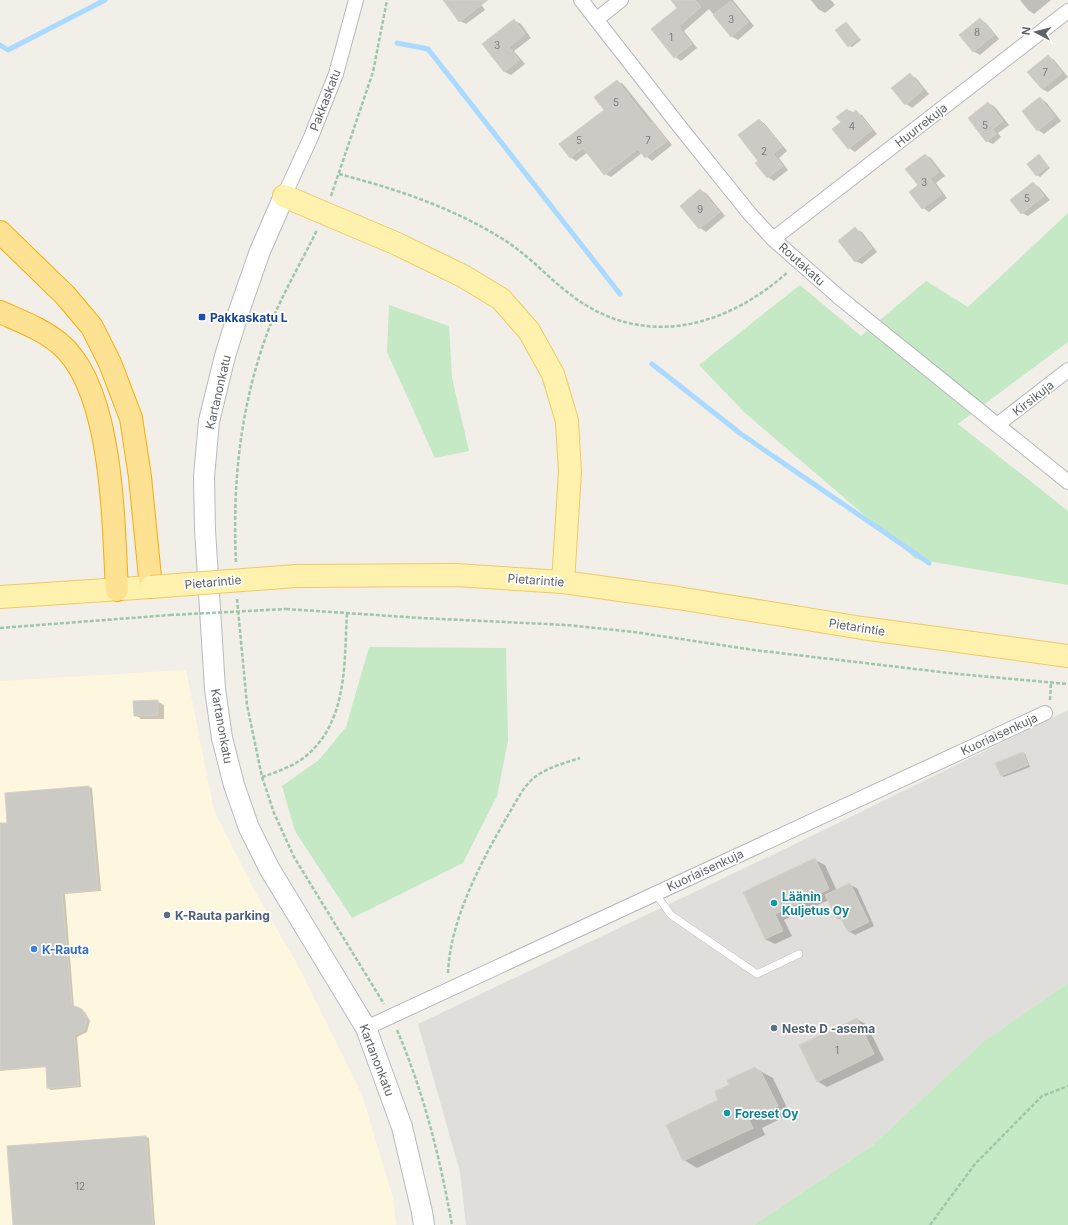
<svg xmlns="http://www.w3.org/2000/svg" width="1068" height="1225" font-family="Inter,sans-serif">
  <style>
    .commercial { fill: #fef7e0 }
    .industrial { fill: #e0deda }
    .green { fill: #c5e8c5 }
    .shadow { fill: #0003 }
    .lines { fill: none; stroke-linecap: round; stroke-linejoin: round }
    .stream { stroke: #aadaff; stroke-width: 5 }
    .building { fill: #cccac5; stroke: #d6d1c6 }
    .lane-casing { stroke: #b5b8bc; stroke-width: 8 }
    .street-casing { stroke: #b5b8bc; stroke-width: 16 }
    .secondary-casing { stroke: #b6babf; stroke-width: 22 }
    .primary-casing { stroke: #f2c960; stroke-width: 24 }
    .highway-casing { stroke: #f9ab00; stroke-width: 24 }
    .path { stroke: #9cc7a9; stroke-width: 2.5; stroke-dasharray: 4 2; stroke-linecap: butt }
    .lane { stroke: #fff; stroke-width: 7 }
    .street { stroke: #fff; stroke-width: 14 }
    .secondary { stroke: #fff; stroke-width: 20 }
    .primary { stroke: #fff2af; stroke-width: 22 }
    .highway { stroke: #fde293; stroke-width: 22 }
    .primary-bridge-casing { stroke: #f2c960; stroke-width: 24; stroke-linecap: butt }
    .path-bridge { stroke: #9cc7a9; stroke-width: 2.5; stroke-dasharray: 4 2; stroke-linecap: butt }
    .primary-bridge { stroke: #fff2af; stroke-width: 22 }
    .transit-dot { fill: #1a4fb4; stroke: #fff; stroke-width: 1.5 }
    .culture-dot { fill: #0f9aa8; stroke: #fff; stroke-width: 1.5 }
    .service-dot { fill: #5c6f8a; stroke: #fff; stroke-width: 1.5 }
    .shop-dot { fill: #3f7fe0; stroke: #fff; stroke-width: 1.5 }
    .labels { text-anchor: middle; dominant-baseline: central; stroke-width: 3.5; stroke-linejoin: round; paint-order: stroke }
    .number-label { font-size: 10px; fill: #7a7d7f }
    .street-label { font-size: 12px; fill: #5f6368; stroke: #fff }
    .transit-label { font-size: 12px; font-weight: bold; fill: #164399; stroke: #fff; text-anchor: start }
    .culture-label { font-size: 12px; font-weight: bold; fill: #0d838f; stroke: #fff; text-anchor: start }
    .service-label { font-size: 12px; font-weight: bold; fill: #4e5e75; stroke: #fff; text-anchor: start }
    .shop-label { font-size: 12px; font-weight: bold; fill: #366cbe; stroke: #fff; text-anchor: start }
  </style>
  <rect width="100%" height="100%" fill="#f1efe8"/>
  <path class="commercial" d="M 186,670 L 214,811 L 256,893 L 300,969 L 362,1095 L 393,1198 L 396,1225 L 0,1225 L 0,681 Z"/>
  <path class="industrial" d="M 1068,710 L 1068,983 L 984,1041 L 873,1145 L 754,1225 L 466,1225 L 460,1172 L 418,1024 L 820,832 Z"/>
  <path class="green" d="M 1068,213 L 1068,342 L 958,424 L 1068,511 L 1068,585 L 916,559 L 745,413 L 699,365 L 800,285 L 861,336 L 926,281 L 968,307 Z
    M 389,305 L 449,326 L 452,378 L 469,451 L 435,458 L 387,352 Z
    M 369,647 L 506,648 L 508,741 L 497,796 L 463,863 L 352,918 L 295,831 L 282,786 L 319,760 L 346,727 Z
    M 1068,983 L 1068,1225 L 754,1225 L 873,1145 L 984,1041 Z"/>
  <path class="shadow" d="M 444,0 L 478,0 L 485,10 L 466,24 L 460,21 Z
    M 673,0 L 733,0 L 754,26 L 738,40 L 731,36 L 709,9 L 684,31 L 697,48 L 681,61 L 675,57 L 652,29 L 679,8 Z
    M 811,0 L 831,0 L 835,5 L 825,13 L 818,9 Z
    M 1020,0 L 1051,0 L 1034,14 L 1028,10 Z
    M 980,19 L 986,23 L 999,39 L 980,55 L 973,51 Z
    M 515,21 L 521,24 L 531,38 L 514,51 L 525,64 L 511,75 L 505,72 L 484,44 Z
    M 846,23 L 861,40 L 852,47 L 849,46 Z
    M 1048,56 L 1054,60 L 1068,77 L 1048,92 L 1042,89 Z
    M 910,75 L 916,78 L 929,94 L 912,108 L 906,104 Z
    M 617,81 L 623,84 L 672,145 L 652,161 L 642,153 L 611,177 L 605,174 L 588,152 L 576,161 L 570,157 L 605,110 Z
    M 1040,98 L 1046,102 L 1061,121 L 1044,134 L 1038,130 Z
    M 989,103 L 995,107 L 1009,125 L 998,133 L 1001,137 L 993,144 L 986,141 Z
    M 847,110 L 862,115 L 877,134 L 855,152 L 849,148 L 842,122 Z
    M 759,120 L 765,124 L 787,151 L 779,158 L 788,170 L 774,181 L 768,177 L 757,163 L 760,161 Z
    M 925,155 L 931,158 L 945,176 L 936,183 L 947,198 L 929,212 L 923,208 L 910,192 L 919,185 Z
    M 1039,156 L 1050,168 L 1040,177 L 1037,175 Z
    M 1033,183 L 1039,187 L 1050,200 L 1028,216 L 1022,213 Z
    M 701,190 L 707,194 L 725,216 L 706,232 L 700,228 Z
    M 855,229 L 862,232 L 877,252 L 862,264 L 855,261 Z
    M 157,701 L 164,705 L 164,719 L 141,719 L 135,715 Z
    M 1023,753 L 1025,754 L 1030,767 L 1004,777 L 1002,776 Z
    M 89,787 L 92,788 L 101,891 L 65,894 L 74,1007 L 85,1012 L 90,1021 L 87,1032 L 77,1037 L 81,1087 L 51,1090 L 48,1088 L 47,1067 L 0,1071 L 0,824 L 8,823 Z
    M 815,860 L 825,865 L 837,891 L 850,885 L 857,888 L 874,926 L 855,935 L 848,931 L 844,921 L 838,918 L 829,900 L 784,920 L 792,936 L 775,944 L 765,939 L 744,892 Z
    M 857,1019 L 867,1025 L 884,1060 L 827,1087 L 817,1081 Z
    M 755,1068 L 773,1078 L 790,1114 L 762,1128 L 765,1135 L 697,1168 L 684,1160 L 730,1085 Z
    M 146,1137 L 149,1138 L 155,1225 L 14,1225 Z"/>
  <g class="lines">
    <path class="stream" d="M 397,43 L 428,49 L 620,294
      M 0,45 L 8,50 L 105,0
      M 652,364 L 741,434 L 929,563"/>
  </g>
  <path class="building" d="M 443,0 L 488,0 L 459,22 Z
    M 671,0 L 695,0 L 701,7 L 678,27 L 692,44 L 674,58 L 651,29 L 677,8 Z
    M 731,1 L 748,22 L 731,37 L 713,15 Z
    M 980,18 L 994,35 L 973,52 L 959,35 Z
    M 514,19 L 525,34 L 509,47 L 519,60 L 504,72 L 482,44 Z
    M 846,22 L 859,38 L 848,47 L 835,30 Z
    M 1048,55 L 1062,73 L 1042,89 L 1027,72 Z
    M 910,73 L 923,90 L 905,105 L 891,88 Z
    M 617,80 L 650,123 L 652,122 L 667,141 L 645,158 L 638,149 L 604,175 L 583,148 L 570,158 L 559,144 L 604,110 L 594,97 Z
    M 1040,97 L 1055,117 L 1037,131 L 1022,111 Z
    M 988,102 L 1003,121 L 992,129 L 996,134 L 986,142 L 968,118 Z
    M 847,109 L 851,114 L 856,110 L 872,130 L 848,149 L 832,129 L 841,122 L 836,117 Z
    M 759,119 L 782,147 L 773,154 L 783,166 L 767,178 L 755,163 L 758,161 L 738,135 Z
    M 925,154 L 939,172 L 930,179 L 942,194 L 922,209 L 909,192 L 918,185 L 905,169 Z
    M 1039,154 L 1048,166 L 1036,176 L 1027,164 Z
    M 1033,182 L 1044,196 L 1021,214 L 1010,200 Z
    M 700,189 L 720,212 L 699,229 L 680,206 Z
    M 855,227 L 872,248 L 855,262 L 838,241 Z
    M 158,700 L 158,715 L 134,716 L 133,701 Z
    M 1023,752 L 1028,765 L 1001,776 L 995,763 Z
    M 89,786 L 98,890 L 62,893 L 72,1005 L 82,1009 L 87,1019 L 84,1030 L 74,1035 L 79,1086 L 47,1088 L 46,1066 L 0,1070 L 0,823 L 7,823 L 5,793 Z
    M 815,858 L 829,889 L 775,914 L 783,931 L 765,939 L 743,892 Z
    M 850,883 L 869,922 L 848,932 L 840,917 L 837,919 L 825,895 Z
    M 857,1018 L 874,1054 L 817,1082 L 799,1045 Z
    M 755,1067 L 757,1071 L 760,1070 L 778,1106 L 749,1120 L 753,1128 L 683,1161 L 666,1125 L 718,1100 L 715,1091 L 729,1085 L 727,1080 Z
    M 146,1136 L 153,1225 L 13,1225 L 7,1146 Z"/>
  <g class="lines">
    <defs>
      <path id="lane" d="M 655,893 L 671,915 L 757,974 L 799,954"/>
      <path id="street" d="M 581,0 L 680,127 L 750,214 L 773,239 L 840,298 L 1068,482
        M 597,19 L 621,0
        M 284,196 L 311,137 L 336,74 L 356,0
        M 773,239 L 1068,11
        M 997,425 L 1068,370
        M 366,1028 L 1045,713"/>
      <path id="secondary" d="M 284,196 L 260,251 L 238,314 L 225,356 L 209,421 L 204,477 L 205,530 L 215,689 L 222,738 L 234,785 L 249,828 L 269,868 L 366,1028 L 402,1127 L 422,1212 L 424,1225"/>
      <path id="primary" d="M 284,196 L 395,243 L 463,276 L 501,299 L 529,331 L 553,374 L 567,421 L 570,471 L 563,582
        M 296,576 L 456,575 L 563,582 L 678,598 L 862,628 L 1068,656
        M 0,597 L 151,587"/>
      <path id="highway" d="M 0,232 L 65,295 L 92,327 L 110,363 L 131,418 L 140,477 L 151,587
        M 0,312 C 20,321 42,329 59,343 C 114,388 113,523 117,590"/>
    </defs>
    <use href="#lane" class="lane-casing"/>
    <use href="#street" class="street-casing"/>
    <use href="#secondary" class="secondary-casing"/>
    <use href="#primary" class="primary-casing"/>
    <use href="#highway" class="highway-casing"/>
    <path class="path" d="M 339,174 C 396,189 451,207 501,238 C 528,254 547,277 571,295 C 643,350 725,328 788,272
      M 331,196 L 373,72 L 387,0
      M 236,562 C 232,480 241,400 271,323 C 284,291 302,261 317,230
      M 237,599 L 247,705 L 262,777 L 274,813 L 294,857 L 384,1004
      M 286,609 L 421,618 L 567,625 L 634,632 L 754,650 L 958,674 L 1068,684
      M 0,628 L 170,615
      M 1050,700 L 1051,683
      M 262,777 C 277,772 294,766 306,756 C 348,721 344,663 347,613
      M 448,973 C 450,920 481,862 507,817 C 515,804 523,786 535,777 C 548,767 565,763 580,758
      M 397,1030 C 424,1093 440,1158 452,1225
      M 930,1225 L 975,1164 L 1042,1096 L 1068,1086"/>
    <use href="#lane" class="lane"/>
    <use href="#street" class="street"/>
    <use href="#secondary" class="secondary"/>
    <use href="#primary" class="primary"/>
    <use href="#highway" class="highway"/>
    <defs>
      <path id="primary-bridge" d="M 151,587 L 296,576"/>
    </defs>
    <use href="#primary-bridge" class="primary-bridge-casing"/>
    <path class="path-bridge" d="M 170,615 L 286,609"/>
    <use href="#primary-bridge" class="primary-bridge"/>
  </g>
  <rect class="transit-dot" x="198" y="313" width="8" height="8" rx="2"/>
  <g class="culture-dot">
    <circle cx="774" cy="903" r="4"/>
    <circle cx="727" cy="1113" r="4"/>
  </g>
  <g class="service-dot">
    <circle cx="167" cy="915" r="4"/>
    <circle cx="774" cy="1028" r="4"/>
  </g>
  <circle class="shop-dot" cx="34" cy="949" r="4"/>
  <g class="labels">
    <g class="number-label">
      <text x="731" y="19">3</text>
      <text x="977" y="32">8</text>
      <text x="671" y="37">1</text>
      <text x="497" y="45">3</text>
      <text x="1045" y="72">7</text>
      <text x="616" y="102">5</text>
      <text x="985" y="125">5</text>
      <text x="852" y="126">4</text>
      <text x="579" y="140">5</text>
      <text x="648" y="140">7</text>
      <text x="764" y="151">2</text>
      <text x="924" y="182">3</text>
      <text x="1027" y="198">5</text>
      <text x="700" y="209">9</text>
      <text x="837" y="1050">1</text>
      <text x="80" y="1186">12</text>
    </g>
    <g class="street-label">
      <text transform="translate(325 100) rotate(-69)">Pakkaskatu</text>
      <text transform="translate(921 125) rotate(-38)">Huurrekuja</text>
      <text transform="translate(802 264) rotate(42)">Routakatu</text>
      <text transform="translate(218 392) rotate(-77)">Kartanonkatu</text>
      <text transform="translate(1033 398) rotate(-38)">Kirsikuja</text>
      <text transform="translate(536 580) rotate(4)">Pietarintie</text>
      <text transform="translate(213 582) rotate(-5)">Pietarintie</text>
      <text transform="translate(857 627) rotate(9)">Pietarintie</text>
      <text transform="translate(222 726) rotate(80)">Kartanonkatu</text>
      <text transform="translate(999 734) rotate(-25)">Kuoriaisenkuja</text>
      <text transform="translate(705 870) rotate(-25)">Kuoriaisenkuja</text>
      <text transform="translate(377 1060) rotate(69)">Kartanonkatu</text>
    </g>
    <g class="transit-label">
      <text x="210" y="317">Pakkaskatu L</text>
    </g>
    <g class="culture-label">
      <text x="782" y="896">Läänin<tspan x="782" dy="14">Kuljetus Oy</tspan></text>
      <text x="735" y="1113">Foreset Oy</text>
    </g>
    <g class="service-label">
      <text x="175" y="915">K-Rauta parking</text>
      <text x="782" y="1028">Neste D -asema</text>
    </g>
    <g class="shop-label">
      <text x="42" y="949">K-Rauta</text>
    </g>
  </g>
  <g transform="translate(1036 32) rotate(277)" stroke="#ffffff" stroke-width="3" paint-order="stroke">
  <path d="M0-3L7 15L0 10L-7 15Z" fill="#5f6368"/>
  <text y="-6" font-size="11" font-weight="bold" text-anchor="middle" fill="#5f6368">N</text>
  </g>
</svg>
